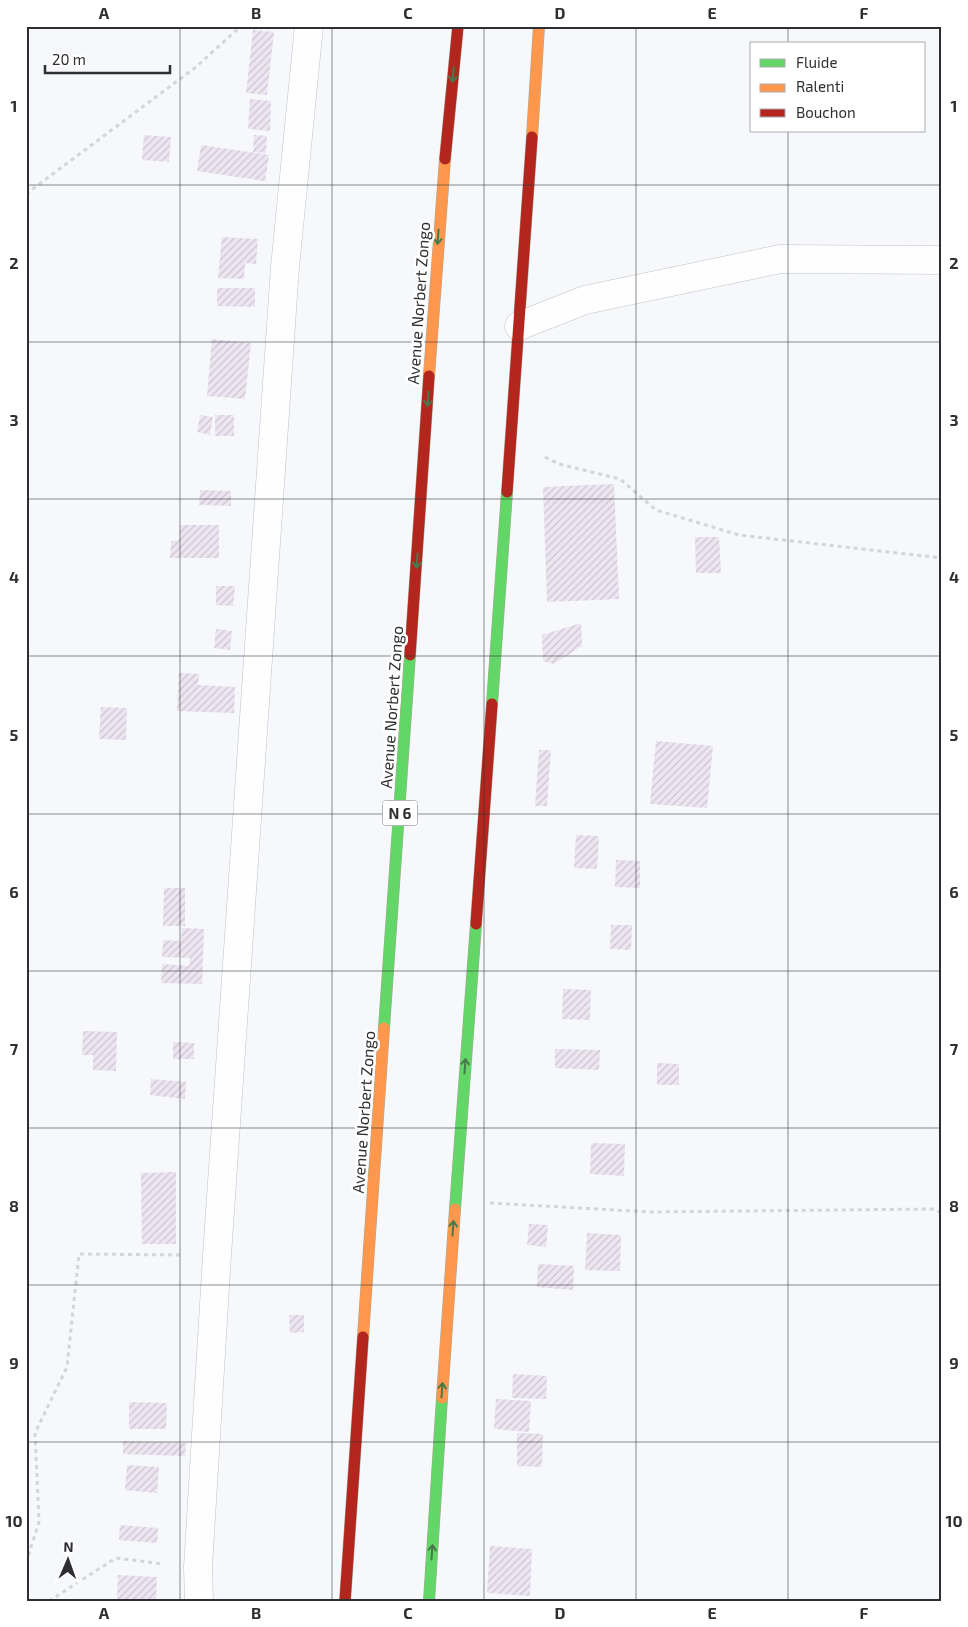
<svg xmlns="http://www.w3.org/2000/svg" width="968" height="1627" font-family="'Exo 2',sans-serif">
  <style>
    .building { fill: url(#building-hatch) }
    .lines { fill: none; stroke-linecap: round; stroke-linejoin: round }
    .street-casing { stroke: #c1c2c5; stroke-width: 29 }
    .fast-casing { stroke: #aca89a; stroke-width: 12 }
    .slow-casing { stroke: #aca89a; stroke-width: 12 }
    .jam-casing { stroke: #aca89a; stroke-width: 12 }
    .path { stroke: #d4d5d7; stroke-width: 3; stroke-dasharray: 4 4; stroke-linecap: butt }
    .street { stroke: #fefefe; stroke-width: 28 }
    .fast { stroke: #63d668; stroke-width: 11 }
    .slow { stroke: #ff974d; stroke-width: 11 }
    .jam { stroke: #b3261e; stroke-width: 11 }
    .oneway { stroke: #467a4a }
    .grid { fill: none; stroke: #2e2f32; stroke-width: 1; stroke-opacity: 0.55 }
    .labels { text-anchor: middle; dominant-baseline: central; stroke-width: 5; stroke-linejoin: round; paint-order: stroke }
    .shield { fill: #fff; stroke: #6d6d70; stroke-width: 1 }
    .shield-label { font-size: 15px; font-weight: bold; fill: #2e2f32 }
    .street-label { font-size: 16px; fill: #2e2f32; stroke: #fff }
    .neatline { fill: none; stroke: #2e2f32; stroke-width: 2 }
    .grid-label { font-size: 16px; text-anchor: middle; font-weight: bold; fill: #2e2f32 }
  </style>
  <defs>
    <pattern id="building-hatch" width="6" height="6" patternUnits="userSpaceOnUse" patternTransform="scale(1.25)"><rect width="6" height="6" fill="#ede5f1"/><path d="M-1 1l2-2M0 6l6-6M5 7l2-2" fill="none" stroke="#ccc5cf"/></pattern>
  </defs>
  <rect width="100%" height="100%" fill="#f6f8fb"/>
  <path class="building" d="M 253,30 L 274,32 L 267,95 L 246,93 Z
    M 250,99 L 271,101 L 270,131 L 248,129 Z
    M 144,135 L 171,137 L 169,162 L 142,160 Z
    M 254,135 L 267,136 L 266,153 L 253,152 Z
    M 201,145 L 269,155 L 265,181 L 197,171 Z
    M 222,237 L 258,239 L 256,264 L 245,263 L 244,279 L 218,278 Z
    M 217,288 L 255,288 L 255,307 L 217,306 Z
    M 212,339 L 251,343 L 245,399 L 207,396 Z
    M 200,415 L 213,417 L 210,435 L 197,432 Z
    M 215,415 L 234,415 L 234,436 L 215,436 Z
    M 614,484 L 619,599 L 547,602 L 543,487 Z
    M 200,490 L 231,491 L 231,506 L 199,505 Z
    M 180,525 L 219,525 L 219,558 L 170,558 L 171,541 L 179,540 Z
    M 695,537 L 719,537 L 721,573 L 696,573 Z
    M 216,586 L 235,586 L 233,606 L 216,605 Z
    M 581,623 L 582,646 L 554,664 L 543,661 L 542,635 Z
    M 216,629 L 232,631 L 230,650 L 214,648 Z
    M 179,673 L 199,674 L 198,685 L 235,687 L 234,713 L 177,711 Z
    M 101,707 L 127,708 L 126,740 L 99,739 Z
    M 656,741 L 713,746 L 707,808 L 650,804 Z
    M 539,750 L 551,750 L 547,806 L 535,806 Z
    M 576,835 L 599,836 L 597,869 L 574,868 Z
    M 616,860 L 640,861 L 640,888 L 615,887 Z
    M 164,888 L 185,888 L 185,926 L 163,926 Z
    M 611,925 L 632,925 L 631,950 L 610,949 Z
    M 182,928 L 204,929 L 202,984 L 161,983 L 162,964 L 189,966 L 190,958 L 162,957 L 163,940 L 181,941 Z
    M 563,989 L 591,990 L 590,1020 L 562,1019 Z
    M 83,1031 L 117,1032 L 116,1071 L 93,1070 L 93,1055 L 82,1055 Z
    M 173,1042 L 194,1043 L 194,1059 L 173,1059 Z
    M 555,1049 L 600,1050 L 599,1070 L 555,1068 Z
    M 657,1063 L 679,1064 L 679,1085 L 657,1085 Z
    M 151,1079 L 186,1082 L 185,1099 L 150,1095 Z
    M 591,1143 L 625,1144 L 624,1176 L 590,1174 Z
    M 176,1172 L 176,1244 L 142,1244 L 141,1173 Z
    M 529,1224 L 548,1225 L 546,1247 L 527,1245 Z
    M 587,1233 L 621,1235 L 620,1271 L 585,1270 Z
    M 538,1264 L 574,1266 L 573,1290 L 537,1287 Z
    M 289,1315 L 304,1315 L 304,1332 L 290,1333 Z
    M 513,1374 L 547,1376 L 546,1399 L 512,1398 Z
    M 496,1399 L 531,1401 L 529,1432 L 494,1429 Z
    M 129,1402 L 167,1403 L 166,1429 L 129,1429 Z
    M 517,1433 L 543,1434 L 542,1467 L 517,1466 Z
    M 123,1441 L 186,1443 L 185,1456 L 123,1454 Z
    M 127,1465 L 159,1467 L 157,1493 L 125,1490 Z
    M 120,1525 L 158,1528 L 157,1543 L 119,1540 Z
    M 490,1546 L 532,1549 L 530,1596 L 487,1593 Z
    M 118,1575 L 157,1577 L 156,1601 L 117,1601 Z"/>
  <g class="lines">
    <defs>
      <path id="street" d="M 519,326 L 585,300 L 780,259 L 942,260
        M 199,1601 L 198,1567 L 217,1255 L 285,267 L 309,26"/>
      <path id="fast" d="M 492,704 L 507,492
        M 384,1028 L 410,655
        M 455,1209 L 476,924
        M 429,1601 L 442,1398"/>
      <path id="slow" d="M 532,137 L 539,26
        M 429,376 L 445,159
        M 363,1337 L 384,1028
        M 442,1398 L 455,1209"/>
      <path id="jam" d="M 445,159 L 458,26
        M 507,492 L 532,137
        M 410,655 L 429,376
        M 476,924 L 492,704
        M 345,1601 L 363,1337"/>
    </defs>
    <use href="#street" class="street-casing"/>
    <use href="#fast" class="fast-casing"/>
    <use href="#slow" class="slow-casing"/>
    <use href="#jam" class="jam-casing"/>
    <path class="path" d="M 26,194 L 196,67 L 241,26
      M 545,457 L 559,464 L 620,479 L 656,510 L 739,535 L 942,558
      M 490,1203 L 650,1212 L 932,1209 L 942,1213
      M 26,1563 L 39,1522 L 35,1433 L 67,1367 L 79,1254 L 182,1255
      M 49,1601 L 116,1558 L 163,1564"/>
    <use href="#street" class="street"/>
    <use href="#fast" class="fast"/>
    <use href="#slow" class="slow"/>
    <use href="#jam" class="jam"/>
  </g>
  <defs><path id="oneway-shaft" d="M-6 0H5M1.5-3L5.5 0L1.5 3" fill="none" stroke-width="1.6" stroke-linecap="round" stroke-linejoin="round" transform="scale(1.25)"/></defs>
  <g class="oneway">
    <use href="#oneway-shaft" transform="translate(453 75) rotate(96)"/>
    <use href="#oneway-shaft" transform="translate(438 237) rotate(94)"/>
    <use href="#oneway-shaft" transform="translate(428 399) rotate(94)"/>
    <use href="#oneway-shaft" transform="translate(417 561) rotate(94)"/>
    <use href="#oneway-shaft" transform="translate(465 1066) rotate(-86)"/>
    <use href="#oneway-shaft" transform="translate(453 1228) rotate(-86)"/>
    <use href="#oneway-shaft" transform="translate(442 1390) rotate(-86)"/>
    <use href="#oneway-shaft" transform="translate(432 1552) rotate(-86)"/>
  </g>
  <path class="grid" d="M 180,26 L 180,1601M 332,26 L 332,1601M 484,26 L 484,1601M 636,26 L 636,1601M 788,26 L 788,44M 788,131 L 788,1601M 26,185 L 942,185M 26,342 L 942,342M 26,499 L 942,499M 26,656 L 942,656M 26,814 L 942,814M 26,971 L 942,971M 26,1128 L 942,1128M 26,1285 L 942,1285M 26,1442 L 942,1442"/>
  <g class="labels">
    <rect class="shield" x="382.5" y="800.5" width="35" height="25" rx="4"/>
    <g class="shield-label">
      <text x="400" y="813">N 6</text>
    </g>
    <g class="street-label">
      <text transform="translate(418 303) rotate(-86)">Avenue Norbert Zongo</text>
      <text transform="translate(391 707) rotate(-86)">Avenue Norbert Zongo</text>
      <text transform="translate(363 1112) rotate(-86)">Avenue Norbert Zongo</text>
    </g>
  </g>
  <rect width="968" height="1627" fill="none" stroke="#ffffff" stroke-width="55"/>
  <rect x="750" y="42" width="175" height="90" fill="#ffffff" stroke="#abacad"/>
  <rect x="760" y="59" width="25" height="8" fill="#63d668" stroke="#abacad"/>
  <text x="796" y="68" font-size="15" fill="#2e2f32">Fluide</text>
  <rect x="760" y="84" width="25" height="8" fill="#ff974d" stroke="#abacad"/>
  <text x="796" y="92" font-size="15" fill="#2e2f32">Ralenti</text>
  <rect x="760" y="109" width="25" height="8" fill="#b3261e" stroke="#abacad"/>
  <text x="796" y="118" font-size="15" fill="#2e2f32">Bouchon</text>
  <g transform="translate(68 1560) rotate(2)" stroke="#ffffff" stroke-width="4" paint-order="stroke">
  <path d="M0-4L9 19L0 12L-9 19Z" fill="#2e2f32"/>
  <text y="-8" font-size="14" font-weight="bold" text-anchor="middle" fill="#2e2f32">N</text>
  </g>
  <path d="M45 65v8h125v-8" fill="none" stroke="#2e2f32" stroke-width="2.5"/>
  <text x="52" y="65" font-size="15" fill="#2e2f32" stroke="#ffffff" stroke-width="4" paint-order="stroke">20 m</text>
  <rect x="28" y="28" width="912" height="1572" class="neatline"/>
  <g class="grid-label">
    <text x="104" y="19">A</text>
    <text x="256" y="19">B</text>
    <text x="408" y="19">C</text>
    <text x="560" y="19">D</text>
    <text x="712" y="19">E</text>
    <text x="864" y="19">F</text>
    <text x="14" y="112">1</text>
    <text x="954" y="112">1</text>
    <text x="14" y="269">2</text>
    <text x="954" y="269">2</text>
    <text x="14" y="426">3</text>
    <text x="954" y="426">3</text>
    <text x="14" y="583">4</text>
    <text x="954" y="583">4</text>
    <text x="14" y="741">5</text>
    <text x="954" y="741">5</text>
    <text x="14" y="898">6</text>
    <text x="954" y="898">6</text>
    <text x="14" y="1055">7</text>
    <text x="954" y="1055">7</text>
    <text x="14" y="1212">8</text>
    <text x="954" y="1212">8</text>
    <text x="14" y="1369">9</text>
    <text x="954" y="1369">9</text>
    <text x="14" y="1527">10</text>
    <text x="954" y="1527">10</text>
    <text x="104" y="1619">A</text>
    <text x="256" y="1619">B</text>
    <text x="408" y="1619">C</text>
    <text x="560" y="1619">D</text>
    <text x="712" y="1619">E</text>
    <text x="864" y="1619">F</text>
  </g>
</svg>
